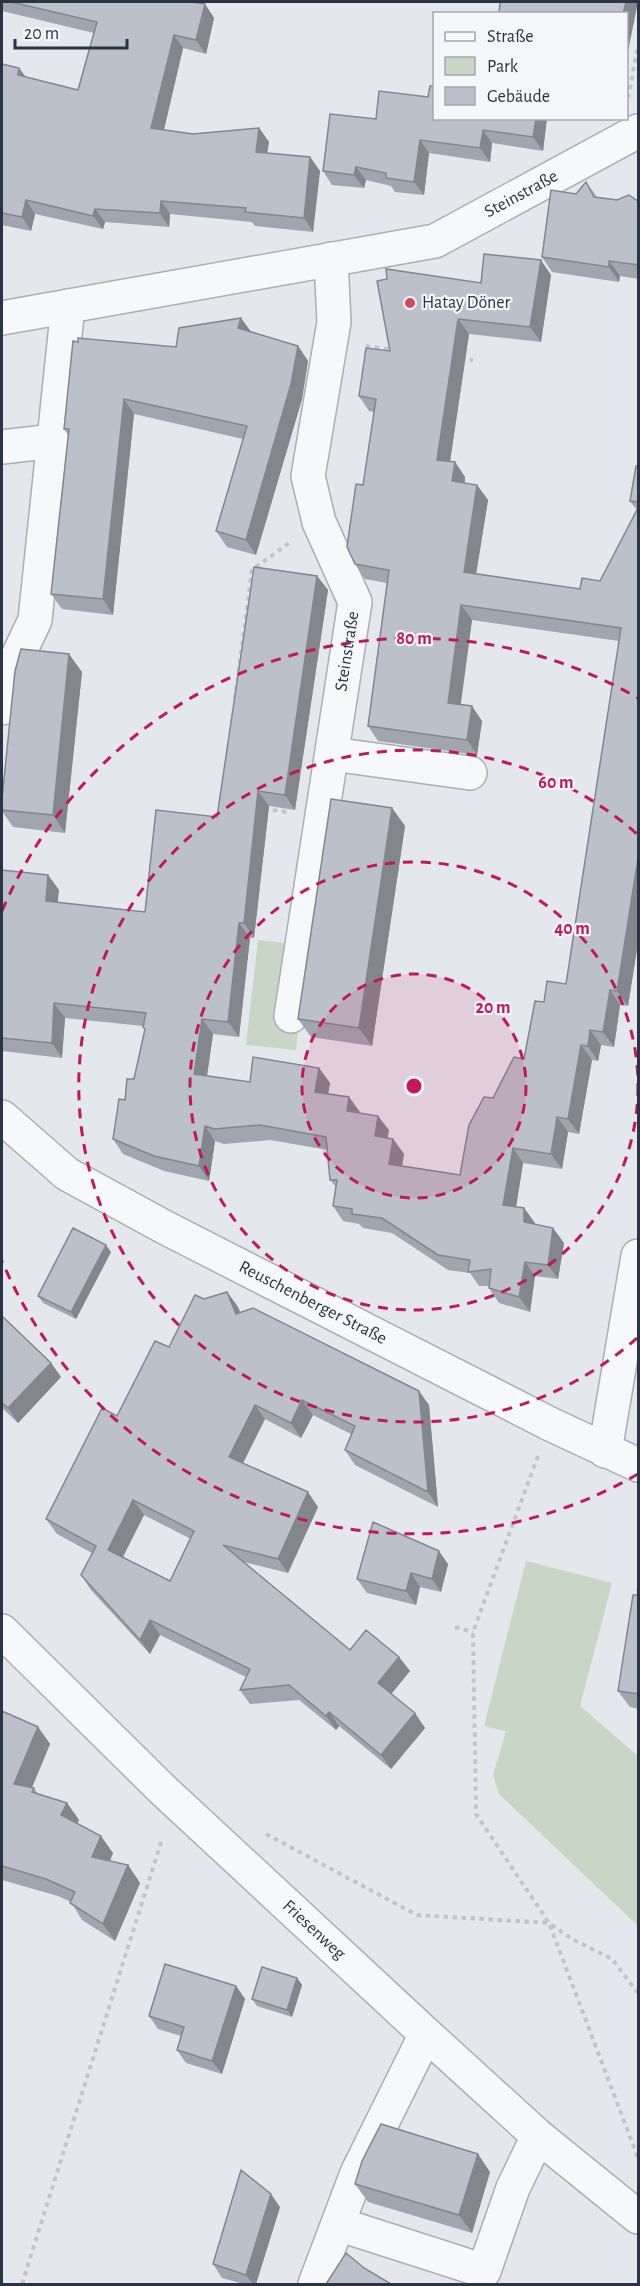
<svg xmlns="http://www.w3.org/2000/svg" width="640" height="2286" font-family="'Alegreya Sans',sans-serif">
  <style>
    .green { fill: #c9d6c5 }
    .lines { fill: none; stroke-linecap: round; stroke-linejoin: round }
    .minor-casing { stroke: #a9aeb7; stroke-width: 36 }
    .path { stroke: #c2c5cb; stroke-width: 4; stroke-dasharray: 4.5 4.5; stroke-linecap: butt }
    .minor { stroke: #f7f8fa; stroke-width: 33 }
    .wall { fill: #a1a5ae; fill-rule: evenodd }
    .shaded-wall { fill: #83868d }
    .building { fill: #bbc0ca; stroke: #83868d; stroke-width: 1.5; fill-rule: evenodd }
    .ring { fill: none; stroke: #c2185b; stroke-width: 3; stroke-dasharray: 10 8 }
    .poi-dot { fill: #d1495b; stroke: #f4f6f9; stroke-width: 2 }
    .labels { text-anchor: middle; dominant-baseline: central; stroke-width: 4.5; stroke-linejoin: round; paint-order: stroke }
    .street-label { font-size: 18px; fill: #2b3445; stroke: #f4f6f9 }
    .poi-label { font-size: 18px; fill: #2b3445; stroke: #f4f6f9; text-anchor: start }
    .centre { fill: #c2185b; stroke: #f4f6f9; stroke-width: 3 }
    .ring-label { font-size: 18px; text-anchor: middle; font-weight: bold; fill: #c2185b; stroke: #f4f6f9; stroke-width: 4.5; stroke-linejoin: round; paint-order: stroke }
  </style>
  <rect width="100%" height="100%" fill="#e4e7ec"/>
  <path class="green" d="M 258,940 L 293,944 L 299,1021 L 296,1050 L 246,1045 Z
    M 526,1561 L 612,1583 L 580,1706 L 638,1756 L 638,1926 L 499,1794 L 493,1775 L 506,1731 L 484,1726 Z"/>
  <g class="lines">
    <defs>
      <g id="minor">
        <path id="s1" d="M 2,318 L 435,241 L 638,131"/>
        <path d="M 2,447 L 54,441"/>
        <path d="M 2,708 L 17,658 L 35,620 L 68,306"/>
        <path d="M 332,754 L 470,773"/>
        <path id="s2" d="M 291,1016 L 355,602 L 319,522 L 308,476 L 334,322 L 331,259"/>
        <path id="s3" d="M 2,1117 L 67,1174 L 166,1228 L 550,1424 L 638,1465"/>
        <path d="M 605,1451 L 638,1256"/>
        <path id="s4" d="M 2,1631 L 162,1789 L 426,2034 L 538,2136 L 638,2217"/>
        <path d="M 338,2224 L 484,2271 L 513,2188 L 538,2136"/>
        <path d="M 315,2284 L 357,2173 L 426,2034"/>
      </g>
    </defs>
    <use href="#minor" class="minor-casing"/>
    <path class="path" d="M 628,98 L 638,46
      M 366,346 L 394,350
      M 461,359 L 473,360
      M 235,699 L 252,570 L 289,543
      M 264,809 L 287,812
      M 538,1456 L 473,1632 L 476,1814 L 549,1923 L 572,1939 L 612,1959 L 638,1993
      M 637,1600 L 638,1589
      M 455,1627 L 473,1632
      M 266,1834 L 417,1915 L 549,1923 L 638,2158
      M 22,2284 L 162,1839"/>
    <use href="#minor" class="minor"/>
  </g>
  <path class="wall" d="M 2,2 L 192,2 L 205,4 L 214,18 L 206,54 L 183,48 L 164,130 L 193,134 L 259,128 L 269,142 L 267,153 L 310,157 L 320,171 L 313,232 L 255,226 L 252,222 L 170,214 L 169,227 L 105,222 L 103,229 L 35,214 L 31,231 L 2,225 L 2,64 L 19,68 L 26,77 L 78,90 L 94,33 L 2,11 Z
    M 428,97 L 435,118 L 547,118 L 543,151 L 492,143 L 490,162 L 429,153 L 424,195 L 395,192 L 391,186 L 366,180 L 364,188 L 332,185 L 323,171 L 376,119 Z
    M 586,182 L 597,197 L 639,202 L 639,279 L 620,276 L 619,282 L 552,272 L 542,257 L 576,194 Z
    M 551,275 L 541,342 L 469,334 L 450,461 L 455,462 L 465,477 L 465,483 L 477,485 L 488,500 L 476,574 L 580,589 L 600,581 L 637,510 L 630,501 L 639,467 L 639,936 L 628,1006 L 620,1005 L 614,1047 L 601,1045 L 598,1061 L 592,1060 L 579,1134 L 568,1132 L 562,1169 L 523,1163 L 516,1207 L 524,1208 L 535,1224 L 564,1243 L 558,1279 L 535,1276 L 530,1312 L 499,1303 L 489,1288 L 489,1286 L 479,1286 L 470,1273 L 448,1270 L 392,1233 L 363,1228 L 359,1224 L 343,1221 L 333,1206 L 336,1187 L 330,1180 L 328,1150 L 270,1140 L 224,1144 L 215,1141 L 209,1181 L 164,1171 L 123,1154 L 113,1139 L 125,1100 L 134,1079 L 145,1030 L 143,1026 L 65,1018 L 62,1058 L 2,1051 L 2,870 L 48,875 L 59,890 L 57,903 L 145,912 L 217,817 L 317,576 L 328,590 L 295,810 L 269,806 L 254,938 L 250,938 L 239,1037 L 213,1034 L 207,1076 L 250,1082 L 319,1068 L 330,1083 L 328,1094 L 389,1130 L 387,1138 L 393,1139 L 404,1154 L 402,1166 L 460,1175 L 493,1098 L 524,1059 L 544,1002 L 566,984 L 619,641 L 472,620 L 460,705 L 482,721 L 477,755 L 378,741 L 368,726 L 387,583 L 365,579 L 355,564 L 363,485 L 374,412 L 369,411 L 359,396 L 390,351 L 481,283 Z
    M 251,332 L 298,346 L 308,361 L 302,399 L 256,555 L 227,547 L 216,531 L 243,439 L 134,414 L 113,615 L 62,609 L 51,594 L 68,435 L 64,429 L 78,342 L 176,347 Z
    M 82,672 L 65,833 L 13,827 L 2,811 L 2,799 Z
    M 392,808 L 405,826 L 372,1046 L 311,1037 L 298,1019 Z
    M 111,1252 L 76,1319 L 43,1303 L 38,1296 Z
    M 227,1292 L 238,1307 L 240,1312 L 429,1405 L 438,1507 L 355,1465 L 345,1450 L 351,1434 L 313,1415 L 301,1438 L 265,1419 L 243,1463 L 318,1507 L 288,1573 L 244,1562 L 350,1650 L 399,1657 L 410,1671 L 391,1694 L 425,1728 L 391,1769 L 339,1726 L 336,1730 L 299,1700 L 250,1704 L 240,1690 L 246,1677 L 160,1635 L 150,1654 L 91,1590 L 81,1575 L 92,1553 L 57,1534 L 46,1519 L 204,1299 ZM 144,1515 L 191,1539 L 170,1581 L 122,1557 Z
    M 2,1316 L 51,1363 L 61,1377 L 18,1423 L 2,1408 Z
    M 448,1564 L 441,1592 L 420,1587 L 416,1605 L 367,1593 L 357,1579 Z
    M 639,1595 L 639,1709 L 630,1707 L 618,1691 Z
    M 2,1711 L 38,1727 L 50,1744 L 32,1788 L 34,1788 L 38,1794 L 67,1803 L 79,1820 L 77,1823 L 113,1853 L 110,1861 L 128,1865 L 140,1883 L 115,1941 L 82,1920 L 71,1902 L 58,1896 L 2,1880 Z
    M 297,1978 L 302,1985 L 292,2017 L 257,2006 L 252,1999 Z
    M 236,1986 L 245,1999 L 222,2074 L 186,2063 L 177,2050 L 181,2036 L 158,2029 L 149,2016 Z
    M 490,2172 L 472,2233 L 368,2202 L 355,2184 Z
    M 280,2207 L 256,2284 L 244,2284 L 222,2278 L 213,2264 Z"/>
  <path class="shaded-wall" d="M 626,2 L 638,2 L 627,56 L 627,14 L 623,14 Z
    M 205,4 L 214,18 L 206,54 L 196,40 Z
    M 174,35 L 183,48 L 161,142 L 151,128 Z
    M 19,68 L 29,82 L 18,75 Z
    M 536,118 L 547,118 L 543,151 L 533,137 Z
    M 259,128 L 269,142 L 265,166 L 256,152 Z
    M 483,130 L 492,143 L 490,162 L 480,148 Z
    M 420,140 L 429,153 L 424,195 L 414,182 Z
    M 310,157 L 320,171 L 313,232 L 304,218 Z
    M 356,167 L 366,180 L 364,188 L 354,175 Z
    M 26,200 L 35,214 L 31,231 L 22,217 Z
    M 161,201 L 170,214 L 169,227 L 160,213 Z
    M 95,209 L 105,222 L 103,229 L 93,216 Z
    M 541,260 L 551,275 L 541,342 L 530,327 Z
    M 609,261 L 620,276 L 619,282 L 609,267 Z
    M 241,318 L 252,333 L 238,328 Z
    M 458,319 L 469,334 L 448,475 L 437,460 Z
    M 298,346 L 308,361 L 302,399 L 256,555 L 246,540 Z
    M 124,399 L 134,414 L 113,615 L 103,599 Z
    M 455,462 L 465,477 L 463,496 L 452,481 Z
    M 477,485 L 488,500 L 474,587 L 464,572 Z
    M 317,576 L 328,590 L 295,810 L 285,795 Z
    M 461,605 L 472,620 L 459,718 L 448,703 Z
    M 69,654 L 82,672 L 65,833 L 53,815 Z
    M 472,706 L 482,721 L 477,755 L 467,740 Z
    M 258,791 L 269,806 L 254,938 L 244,923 Z
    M 392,808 L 405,826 L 372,1046 L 359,1028 Z
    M 639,852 L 639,936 L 628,1006 L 617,991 Z
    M 48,875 L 59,890 L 56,916 L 46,901 Z
    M 239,923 L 250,938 L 239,1037 L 228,1022 Z
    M 610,990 L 620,1005 L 614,1047 L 603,1032 Z
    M 54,1003 L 65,1018 L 62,1058 L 52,1043 Z
    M 202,1019 L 213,1034 L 205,1089 L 194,1074 Z
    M 590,1030 L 601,1045 L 598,1061 L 588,1046 Z
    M 581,1045 L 592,1060 L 579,1134 L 568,1119 Z
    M 319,1068 L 330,1083 L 326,1107 L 315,1092 Z
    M 349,1097 L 360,1112 L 347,1111 Z
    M 378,1116 L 389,1130 L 385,1151 L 375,1136 Z
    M 557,1117 L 568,1132 L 562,1169 L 551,1154 Z
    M 205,1126 L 215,1141 L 209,1181 L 199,1166 Z
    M 393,1139 L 404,1154 L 400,1179 L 389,1164 Z
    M 513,1148 L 523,1163 L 514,1220 L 503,1205 Z
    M 524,1208 L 535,1223 L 534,1237 L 524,1222 Z
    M 553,1228 L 564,1243 L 558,1279 L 548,1265 Z
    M 106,1245 L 111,1252 L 76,1319 L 71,1312 Z
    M 525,1262 L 535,1276 L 530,1312 L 519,1297 Z
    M 227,1292 L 238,1307 L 246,1328 L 236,1314 Z
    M 51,1363 L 61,1377 L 18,1423 L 8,1408 Z
    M 419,1391 L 429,1405 L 438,1507 L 428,1492 Z
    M 302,1400 L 313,1415 L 301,1438 L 291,1423 Z
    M 255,1405 L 265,1419 L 239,1471 L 229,1457 Z
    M 308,1492 L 318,1507 L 288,1573 L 278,1559 Z
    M 133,1500 L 144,1515 L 119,1565 L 108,1550 Z
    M 439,1551 L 448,1564 L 441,1592 L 432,1579 Z
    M 411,1573 L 420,1587 L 416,1605 L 406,1591 Z
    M 150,1620 L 160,1635 L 150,1654 L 140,1640 Z
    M 399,1657 L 410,1671 L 388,1698 L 378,1683 Z
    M 329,1712 L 339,1726 L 336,1730 L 326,1716 Z
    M 415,1713 L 425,1728 L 391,1769 L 381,1755 Z
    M 38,1727 L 50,1744 L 26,1801 L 14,1784 Z
    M 67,1803 L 79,1820 L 73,1832 L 61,1815 Z
    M 101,1836 L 113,1853 L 104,1875 L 92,1857 Z
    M 128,1865 L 140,1883 L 115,1941 L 103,1924 Z
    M 297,1978 L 302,1985 L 292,2017 L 287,2010 Z
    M 236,1986 L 245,1999 L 222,2074 L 212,2061 Z
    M 478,2154 L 490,2172 L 472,2233 L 459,2215 Z
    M 271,2194 L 280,2207 L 256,2284 L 253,2284 L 246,2275 Z"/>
  <path class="building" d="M 11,2 L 192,2 L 205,4 L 196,40 L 174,35 L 151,128 L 193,134 L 259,128 L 256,152 L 310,157 L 304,218 L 245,212 L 246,208 L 161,201 L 160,213 L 95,209 L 93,216 L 26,200 L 22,217 L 2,213 L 2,64 L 19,68 L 18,75 L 78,90 L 97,22 Z
    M 500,2 L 626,2 L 623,14 L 499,14 Z
    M 430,86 L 435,86 L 435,118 L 536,118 L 533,137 L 483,130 L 480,148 L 420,140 L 414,182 L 386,178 L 386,173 L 356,167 L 354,175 L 323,171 L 330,114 L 376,119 L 379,91 L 428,97 Z
    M 586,182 L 594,197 L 617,200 L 629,195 L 639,202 L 639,265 L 609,261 L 609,267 L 542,257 L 551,190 L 576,194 Z
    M 484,254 L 541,260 L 530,327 L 458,319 L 437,460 L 455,462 L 452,481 L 477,485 L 464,572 L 580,589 L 582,578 L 600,581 L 639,506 L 639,852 L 617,991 L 610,990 L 603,1032 L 590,1030 L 588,1046 L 581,1045 L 568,1119 L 557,1117 L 551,1154 L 513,1148 L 503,1205 L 524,1208 L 524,1222 L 553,1228 L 548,1265 L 525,1262 L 519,1297 L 489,1288 L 491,1269 L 468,1272 L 470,1260 L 438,1255 L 382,1218 L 352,1214 L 352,1209 L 333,1206 L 337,1180 L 330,1180 L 326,1137 L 260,1125 L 214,1129 L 205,1126 L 199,1166 L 154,1156 L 113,1139 L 119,1099 L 125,1100 L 127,1079 L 134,1079 L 145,1029 L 143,1027 L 146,1013 L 54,1003 L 52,1043 L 2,1038 L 2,870 L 48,875 L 46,901 L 145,912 L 156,810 L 217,817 L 254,567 L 317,576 L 285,795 L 258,791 L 244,923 L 239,923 L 228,1022 L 202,1019 L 194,1074 L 250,1082 L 253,1057 L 319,1068 L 315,1092 L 349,1097 L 347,1111 L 378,1116 L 375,1136 L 393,1139 L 389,1164 L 460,1175 L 469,1125 L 484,1097 L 493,1098 L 514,1057 L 524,1059 L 535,1001 L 544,1002 L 547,981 L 566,984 L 621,628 L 461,605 L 448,703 L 472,706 L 467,740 L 368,726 L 389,570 L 355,564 L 347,547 L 356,484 L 363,485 L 376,399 L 359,396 L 366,348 L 390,351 L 377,281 L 387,279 L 386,269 L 481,283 Z
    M 241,318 L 238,328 L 298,346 L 291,384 L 246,540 L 216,531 L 247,426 L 124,399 L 103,599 L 51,594 L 69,429 L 64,429 L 73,341 L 78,342 L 78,338 L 176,347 L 179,328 Z
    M 636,466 L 639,467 L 639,502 L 630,501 Z
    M 21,649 L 69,654 L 53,815 L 2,810 L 2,799 L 15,671 Z
    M 331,799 L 392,808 L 359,1028 L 298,1019 Z
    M 73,1228 L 106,1245 L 71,1312 L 38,1296 Z
    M 227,1292 L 236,1314 L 253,1308 L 419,1391 L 428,1492 L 345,1450 L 355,1426 L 302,1400 L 291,1423 L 255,1405 L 229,1457 L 308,1492 L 278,1559 L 223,1545 L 350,1650 L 366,1630 L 399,1657 L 378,1683 L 415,1713 L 381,1755 L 329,1712 L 326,1716 L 289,1685 L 240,1690 L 250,1669 L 150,1620 L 140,1640 L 81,1575 L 96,1546 L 46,1519 L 102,1408 L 117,1416 L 155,1341 L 169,1347 L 195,1295 L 204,1299 ZM 133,1500 L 194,1531 L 170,1581 L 108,1550 Z
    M 2,1316 L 51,1363 L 8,1408 L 2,1403 Z
    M 373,1522 L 439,1551 L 432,1579 L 411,1573 L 406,1591 L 357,1579 Z
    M 633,1595 L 639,1595 L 639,1694 L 618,1691 Z
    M 2,1711 L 38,1727 L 14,1784 L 34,1788 L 32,1792 L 67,1803 L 61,1815 L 101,1836 L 92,1857 L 128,1865 L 103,1924 L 70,1903 L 75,1892 L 46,1879 L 2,1866 Z
    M 165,1964 L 236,1986 L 212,2061 L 177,2050 L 184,2027 L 149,2016 Z
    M 262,1967 L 297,1978 L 287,2010 L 252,1999 Z
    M 381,2124 L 478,2154 L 459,2215 L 355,2184 L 362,2161 Z
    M 241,2170 L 271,2194 L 246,2275 L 213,2264 Z
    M 346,2253 L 364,2268 L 391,2284 L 326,2284 Z"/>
  <circle cx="414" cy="1086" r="112" fill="#c2185b" fill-opacity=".12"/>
  <g class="ring">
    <circle cx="414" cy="1086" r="112"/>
    <circle cx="414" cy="1086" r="224"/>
    <path d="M637 1338A336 336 0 1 1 637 834"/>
    <path d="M638 1474A448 448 0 0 1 2 1261M2 911A448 448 0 0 1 638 698"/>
  </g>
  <circle class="poi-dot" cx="410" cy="303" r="6"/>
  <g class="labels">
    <g class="street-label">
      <text stroke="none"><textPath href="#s1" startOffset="538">Steinstraße</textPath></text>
      <text stroke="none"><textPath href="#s2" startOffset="369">Steinstraße</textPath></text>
      <text stroke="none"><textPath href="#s3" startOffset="364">Reuschenberger Straße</textPath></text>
      <text stroke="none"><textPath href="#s4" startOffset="432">Friesenweg</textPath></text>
    </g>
    <g class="poi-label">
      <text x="422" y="303">Hatay Döner</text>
    </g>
  </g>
  <circle cx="414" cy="1086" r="9" class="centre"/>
  <g class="ring-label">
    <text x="414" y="644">80 m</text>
    <text x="556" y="788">60 m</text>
    <text x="572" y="934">40 m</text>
    <text x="493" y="1013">20 m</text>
  </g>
  <rect width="640" height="2286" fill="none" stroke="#2b3445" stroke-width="6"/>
  <rect x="433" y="12" width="195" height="108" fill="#f4f6f9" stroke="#a4a8b1" stroke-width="1.5"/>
  <rect x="445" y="32" width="30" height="9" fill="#f7f8fa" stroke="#a4a8b1" stroke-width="1.5"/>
  <text x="487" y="42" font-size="18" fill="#2b3445">Straße</text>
  <rect x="445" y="57" width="30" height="18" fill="#c9d6c5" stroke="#a4a8b1" stroke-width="1.5"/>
  <text x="487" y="72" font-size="18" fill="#2b3445">Park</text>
  <rect x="445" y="87" width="30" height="18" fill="#bbc0ca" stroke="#a4a8b1" stroke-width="1.5"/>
  <text x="487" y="102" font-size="18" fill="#2b3445">Gebäude</text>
  <path d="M15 39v9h112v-9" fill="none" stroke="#2b3445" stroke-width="3"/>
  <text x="24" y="39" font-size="18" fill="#2b3445" stroke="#f4f6f9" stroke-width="4.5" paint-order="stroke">20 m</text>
</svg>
